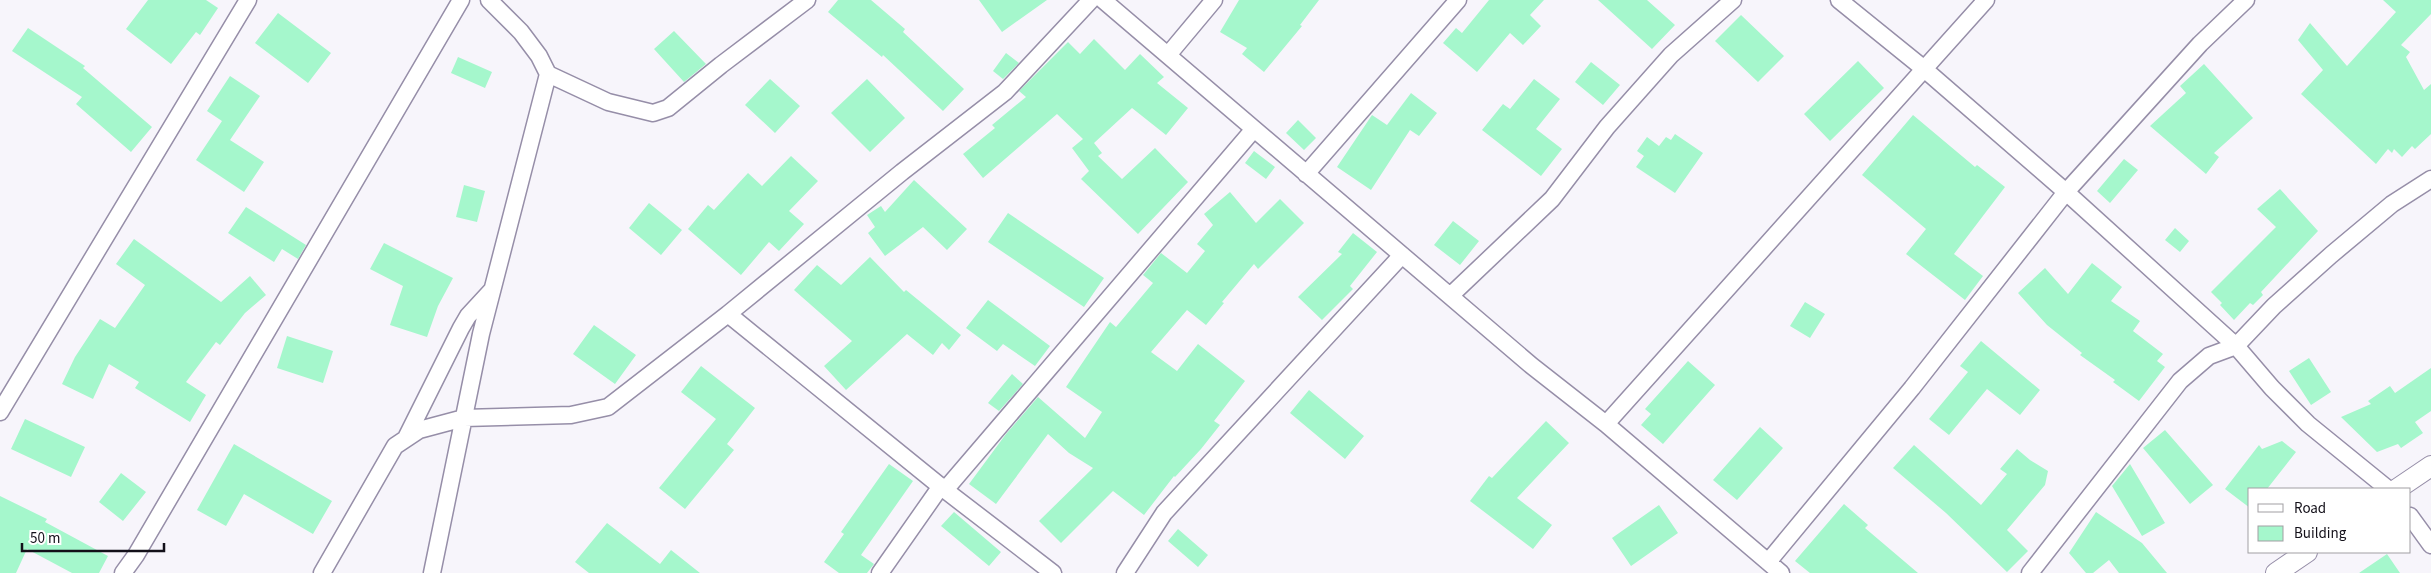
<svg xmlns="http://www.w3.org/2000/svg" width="2431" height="573" font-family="'Source Sans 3',sans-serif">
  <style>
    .building { fill: #a5f7cc }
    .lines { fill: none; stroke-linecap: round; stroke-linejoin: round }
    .minor-casing { stroke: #968ea8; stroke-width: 19 }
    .tertiary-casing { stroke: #968ea8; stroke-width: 22 }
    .minor { stroke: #fff; stroke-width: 16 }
    .tertiary { stroke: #fff; stroke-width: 20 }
  </style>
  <rect width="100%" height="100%" fill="#f7f5fb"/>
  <path class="building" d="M 148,0 L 206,0 L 218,8 L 200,35 L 196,32 L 171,64 L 126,29 Z
    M 838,0 L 871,0 L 905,29 L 903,32 L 964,89 L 943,111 L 883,55 L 882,57 L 828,12 Z
    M 979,0 L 1047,0 L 1002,32 Z
    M 1239,0 L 1319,0 L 1300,25 L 1302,26 L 1264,72 L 1242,54 L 1247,48 L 1220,32 Z
    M 1489,0 L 1544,0 L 1530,15 L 1541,26 L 1523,45 L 1510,33 L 1477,72 L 1443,43 L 1456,28 L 1462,33 Z
    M 1598,0 L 1647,0 L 1675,25 L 1652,49 Z
    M 2383,0 L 2431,0 L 2431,14 L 2401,45 L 2410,52 L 2406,57 L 2424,90 L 2431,84 L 2431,134 L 2415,149 L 2412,146 L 2402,157 L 2394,149 L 2392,153 L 2388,149 L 2376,164 L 2301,94 L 2323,70 L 2298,40 L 2310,23 L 2347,66 L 2396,12 Z
    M 278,13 L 331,53 L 308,83 L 255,43 Z
    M 1741,15 L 1784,56 L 1758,82 L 1715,41 Z
    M 28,28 L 85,66 L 83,68 L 152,127 L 131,152 L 76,104 L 82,97 L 12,51 Z
    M 674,31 L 706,64 L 684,82 L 654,49 Z
    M 1094,39 L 1125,70 L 1140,54 L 1164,77 L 1157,83 L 1188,108 L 1166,135 L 1132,108 L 1094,143 L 1102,153 L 1098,156 L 1122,179 L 1155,148 L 1188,182 L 1138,234 L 1081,179 L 1089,171 L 1072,148 L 1083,139 L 1057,114 L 983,178 L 963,154 L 995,128 L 992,125 L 1026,97 L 1019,91 L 1068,42 L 1080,54 Z
    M 1006,53 L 1019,63 L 1003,79 L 993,71 Z
    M 458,57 L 492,72 L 485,88 L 451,73 Z
    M 1858,61 L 1884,88 L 1830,141 L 1804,114 Z
    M 1591,62 L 1620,85 L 1603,105 L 1575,82 Z
    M 2204,64 L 2253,118 L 2214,153 L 2219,157 L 2206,174 L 2150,126 L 2186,93 L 2180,86 Z
    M 230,76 L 260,96 L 230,140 L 264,162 L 244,192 L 196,160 L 222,121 L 207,111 Z
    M 770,79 L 800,106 L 775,133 L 745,105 Z
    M 867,79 L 905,118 L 870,152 L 831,113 Z
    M 1534,79 L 1560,99 L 1536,129 L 1562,149 L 1541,176 L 1482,130 L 1503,104 L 1510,109 Z
    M 1411,93 L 1437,113 L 1419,136 L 1410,130 L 1371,190 L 1337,167 L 1372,115 L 1387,125 Z
    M 1913,115 L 1975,167 L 1977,165 L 2005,187 L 1954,254 L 1983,276 L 1965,300 L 1906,254 L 1926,229 L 1862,175 Z
    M 1298,120 L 1316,138 L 1304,150 L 1286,133 Z
    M 1675,134 L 1703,153 L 1675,193 L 1636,167 L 1644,156 L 1637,151 L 1647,137 L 1659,146 L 1666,137 L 1671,140 Z
    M 1254,151 L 1275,167 L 1266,179 L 1245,163 Z
    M 791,156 L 818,181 L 789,211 L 804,224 L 779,251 L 769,242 L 741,275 L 688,229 L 708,205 L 714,210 L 748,173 L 762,186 Z
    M 2124,159 L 2138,170 L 2110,203 L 2097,191 Z
    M 914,180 L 967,229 L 947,250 L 923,227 L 885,256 L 868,233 L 875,227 L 867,215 L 881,206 L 885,212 Z
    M 464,185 L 485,191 L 477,222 L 456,217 Z
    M 2280,189 L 2318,231 L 2261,292 L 2263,295 L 2253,305 L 2250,303 L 2234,320 L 2220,305 L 2222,303 L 2211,292 L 2276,227 L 2257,209 Z
    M 1230,192 L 1256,223 L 1280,199 L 1304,223 L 1258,269 L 1254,264 L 1222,302 L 1224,303 L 1206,325 L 1187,310 L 1151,352 L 1177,371 L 1198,344 L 1245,381 L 1214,421 L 1220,425 L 1201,449 L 1175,477 L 1174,476 L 1144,515 L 1113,491 L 1061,543 L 1039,521 L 1093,468 L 1069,453 L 1048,434 L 996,504 L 969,484 L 1006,434 L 1038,397 L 1085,438 L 1102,412 L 1066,387 L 1110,322 L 1116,327 L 1153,283 L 1143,275 L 1161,253 L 1187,273 L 1205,251 L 1197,244 L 1213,225 L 1204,214 Z
    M 649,203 L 682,230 L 661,255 L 629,228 Z
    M 246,207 L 306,245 L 298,259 L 282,249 L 274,262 L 228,233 Z
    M 1008,213 L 1104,278 L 1084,307 L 988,242 Z
    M 1453,221 L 1479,241 L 1460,265 L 1434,245 Z
    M 2175,228 L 2189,241 L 2180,252 L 2165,240 Z
    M 1353,233 L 1377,252 L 1350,286 L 1353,289 L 1322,320 L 1298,297 L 1342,254 L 1338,252 Z
    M 134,239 L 221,302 L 250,276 L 266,295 L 245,313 L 220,345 L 216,342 L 186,382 L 206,395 L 190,422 L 135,388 L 139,382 L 109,364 L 93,399 L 62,384 L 75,357 L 100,319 L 115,328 L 145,285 L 116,264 Z
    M 384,243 L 453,278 L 438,306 L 427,337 L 390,325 L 403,286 L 370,269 Z
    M 870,257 L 904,292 L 906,290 L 961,335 L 949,350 L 942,343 L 933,355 L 907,334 L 846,390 L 824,366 L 852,341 L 794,290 L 817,265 L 841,285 Z
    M 2092,263 L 2122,287 L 2111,301 L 2140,321 L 2133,331 L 2163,354 L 2157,361 L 2165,367 L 2139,401 L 2113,382 L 2115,380 L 2080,355 L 2082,353 L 2047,325 L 2018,293 L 2045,268 L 2068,294 Z
    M 988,300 L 1050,346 L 1035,366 L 1003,344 L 997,351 L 966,328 Z
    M 1805,302 L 1825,314 L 1810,338 L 1790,326 Z
    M 594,325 L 636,355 L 615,384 L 573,354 Z
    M 287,336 L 333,351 L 323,383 L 277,368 Z
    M 1981,341 L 2040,390 L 2020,415 L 1987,389 L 1949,435 L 1929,419 L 1968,372 L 1960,366 Z
    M 2309,358 L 2331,392 L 2311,405 L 2289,371 Z
    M 1688,361 L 1715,385 L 1663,444 L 1641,425 L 1651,414 L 1645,409 Z
    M 701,366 L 755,408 L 727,444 L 734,450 L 685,509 L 659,488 L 716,419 L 681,392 Z
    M 2431,368 L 2431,411 L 2415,422 L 2423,433 L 2401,448 L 2398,444 L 2377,452 L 2341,417 L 2371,404 L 2368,401 L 2390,386 L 2395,393 Z
    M 1012,374 L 1023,384 L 999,411 L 988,403 Z
    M 1309,390 L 1364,436 L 1345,459 L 1290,413 Z
    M 25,419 L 85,447 L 71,477 L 11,449 Z
    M 1546,421 L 1569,443 L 1517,498 L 1552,525 L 1533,549 L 1470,501 L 1489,476 L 1492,478 Z
    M 1760,427 L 1783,448 L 1737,500 L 1713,480 Z
    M 2165,430 L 2213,485 L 2190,504 L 2143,448 Z
    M 2282,441 L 2296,452 L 2267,489 L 2250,489 L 2250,508 L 2225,489 L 2259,445 L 2262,449 Z
    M 234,444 L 332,501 L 313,534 L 244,494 L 226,526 L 197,510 Z
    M 1914,445 L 1981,505 L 2007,474 L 2000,469 L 2017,449 L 2030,460 L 2048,471 L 2045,485 L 2007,530 L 2028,551 L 2007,572 L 1946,513 L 1893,468 Z
    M 889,464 L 913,481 L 861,555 L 874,564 L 867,573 L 839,573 L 824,562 L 844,534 L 841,532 Z
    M 2130,464 L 2165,523 L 2142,536 L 2112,486 Z
    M 121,473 L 146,492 L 123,521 L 99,502 Z
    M 0,496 L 47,519 L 45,522 L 108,556 L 99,573 L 72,573 L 27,549 L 16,573 L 0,573 Z
    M 1844,504 L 1868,525 L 1865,528 L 1918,573 L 1810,573 L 1795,561 Z
    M 1659,505 L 1678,533 L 1631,566 L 1612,538 Z
    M 954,512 L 1001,552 L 989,566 L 941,526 Z
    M 2096,512 L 2142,543 L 2167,573 L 2119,573 L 2109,560 L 2093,573 L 2086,573 L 2069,553 Z
    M 607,523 L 660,564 L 671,550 L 700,573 L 589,573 L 575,562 Z
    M 1178,529 L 1208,555 L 1198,567 L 1168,541 Z
    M 2387,554 L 2400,573 L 2359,573 Z"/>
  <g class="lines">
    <defs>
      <path id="minor" d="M 489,0 L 521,32 L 539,56 L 548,74 L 608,102 L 653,113 L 668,108 L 721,65 L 807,0
        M 1103,0 L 1532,366 L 1606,424 L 1781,573
        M 1839,0 L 1923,68 L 2066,192 L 2236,346 L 2272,388 L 2308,424 L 2388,489
        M 1168,55 L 1214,0
        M 1306,174 L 1458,0
        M 1450,296 L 1552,199 L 1607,127 L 1671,55 L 1733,0
        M 728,314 L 945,490 L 1254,129
        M 0,412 L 248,0
        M 1606,424 L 1986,0
        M 407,436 L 461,328 L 468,316 L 492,290
        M 945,490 L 1053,573
        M 2410,516 L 2431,545
        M 1768,562 L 1912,388 L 2066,192 L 2200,44 L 2246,0
        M 123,573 L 136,555 L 461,0
        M 322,573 L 395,446 L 419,430 L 464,418 L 571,415 L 608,407 L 728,314 L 902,172 L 1005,92 L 1091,0
        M 432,573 L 481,334 L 548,74
        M 880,573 L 941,486
        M 1125,573 L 1164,513 L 1402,255
        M 2030,573 L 2180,381 L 2209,356 L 2236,346 L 2274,306 L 2331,255 L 2392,204 L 2431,179"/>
      <path id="tertiary" d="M 2397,489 L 2431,466
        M 2276,573 L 2307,552"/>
    </defs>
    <use href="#minor" class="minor-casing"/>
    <use href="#tertiary" class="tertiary-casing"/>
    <use href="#minor" class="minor"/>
    <use href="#tertiary" class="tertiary"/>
  </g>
  <rect x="2248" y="488" width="162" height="65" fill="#ffffff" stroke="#a19fa3"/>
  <rect x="2258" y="504" width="25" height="8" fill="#ffffff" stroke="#a19fa3"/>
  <text x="2294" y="513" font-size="15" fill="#131019">Road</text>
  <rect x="2258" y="526" width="25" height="15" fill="#a5f7cc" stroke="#a19fa3"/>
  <text x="2294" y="538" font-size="15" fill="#131019">Building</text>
  <path d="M22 543v8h142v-8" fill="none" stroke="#131019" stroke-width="2.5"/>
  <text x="30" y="543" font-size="15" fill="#131019" stroke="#ffffff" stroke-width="4" paint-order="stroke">50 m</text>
</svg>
